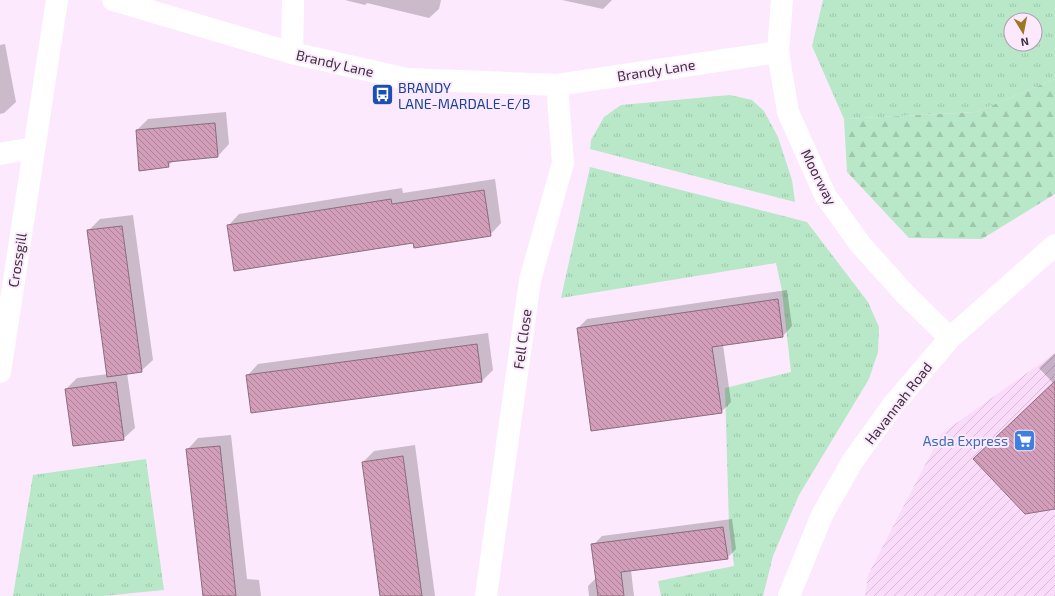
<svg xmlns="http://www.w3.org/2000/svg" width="1055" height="596" font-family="'Exo 2',sans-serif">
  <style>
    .industrial { fill: url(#industrial-furrows) }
    .grass { fill: url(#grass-tufts); fill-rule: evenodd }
    .forest { fill: url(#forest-firs) }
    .shadow { fill: #0003 }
    .building { fill: url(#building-back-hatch); stroke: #8b6d7c }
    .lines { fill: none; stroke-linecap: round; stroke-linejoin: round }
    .minor { stroke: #fff; stroke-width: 22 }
    .major { stroke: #fff; stroke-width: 22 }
    .labels { text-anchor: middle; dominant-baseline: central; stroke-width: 4; stroke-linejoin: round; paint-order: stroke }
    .street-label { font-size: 14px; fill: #3b313b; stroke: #fde9fd }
    .transit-label { font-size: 14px; fill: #164399; stroke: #fde9fd; text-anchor: start }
    .shop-label { font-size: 14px; fill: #366cbe; stroke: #fde9fd; text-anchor: end }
  </style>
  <defs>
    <pattern id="industrial-furrows" width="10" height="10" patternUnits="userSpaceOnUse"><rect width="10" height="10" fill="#fbdbfa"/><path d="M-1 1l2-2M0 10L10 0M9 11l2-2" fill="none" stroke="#d8bcd7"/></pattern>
    <pattern id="grass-tufts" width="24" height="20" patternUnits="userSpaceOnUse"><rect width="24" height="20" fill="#b8e8c7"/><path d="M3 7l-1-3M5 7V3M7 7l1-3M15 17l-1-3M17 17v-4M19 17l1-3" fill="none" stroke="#9fc7ac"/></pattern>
    <pattern id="forest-firs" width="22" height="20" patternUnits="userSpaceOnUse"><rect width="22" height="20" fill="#b8e8c7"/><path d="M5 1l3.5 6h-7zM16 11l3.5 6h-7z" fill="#9fc7ac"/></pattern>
    <pattern id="building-back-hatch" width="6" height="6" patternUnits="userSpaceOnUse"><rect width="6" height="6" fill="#d29eb9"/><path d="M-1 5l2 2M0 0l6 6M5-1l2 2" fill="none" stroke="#ac8198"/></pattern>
  </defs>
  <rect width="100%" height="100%" fill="#fde9fd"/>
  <path class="industrial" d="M 1055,353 L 1055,596 L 865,596 L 868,575 L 941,434 Z"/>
  <path class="grass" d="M 823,0 L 1055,0 L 1055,79 L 976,112 L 844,119 L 812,46 ZM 1011,20 L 1035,20 L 1035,44 L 1011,44 Z
    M 730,95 L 752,100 L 764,111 L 778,137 L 792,180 L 795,202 L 590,149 L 591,140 L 604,117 L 621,105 Z
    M 590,167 L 807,222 L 868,302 L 879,327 L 878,352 L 869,379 L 799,495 L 773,556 L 763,596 L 661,596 L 658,581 L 734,566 L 729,526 L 725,388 L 791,372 L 782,291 L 776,263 L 561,298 Z
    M 146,459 L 164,590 L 103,596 L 13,596 L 33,475 Z"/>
  <path class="forest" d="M 1055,79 L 1055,194 L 982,239 L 909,238 L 847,172 L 844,119 L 976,112 Z"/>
  <path class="shadow" d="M 345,0 L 441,0 L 439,9 L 429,18 L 367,3 L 365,5 Z
    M 562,0 L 612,0 L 603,9 Z
    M 5,44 L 16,102 L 4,113 L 0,114 L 0,45 Z
    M 226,112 L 229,144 L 218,156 L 174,160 L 168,166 L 137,130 L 148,119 Z
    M 495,179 L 501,223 L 490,235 L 414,242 L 228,226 L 239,214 L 402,188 L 403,193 Z
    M 133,215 L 153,360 L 141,371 L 127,373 L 135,428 L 123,439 L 66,389 L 77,378 L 108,374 L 88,231 L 100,219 Z
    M 787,290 L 792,326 L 783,336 L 723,345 L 731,402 L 721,412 L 578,328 L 587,319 Z
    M 488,333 L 493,370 L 482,381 L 247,376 L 258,364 Z
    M 1055,353 L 1055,508 L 1053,383 L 1039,368 Z
    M 231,435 L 247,579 L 259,580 L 261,596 L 204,596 L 187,450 L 198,438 Z
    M 415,445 L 435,596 L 381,596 L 363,462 L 374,451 Z
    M 732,519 L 736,549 L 727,558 L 631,570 L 634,596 L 589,596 L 588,586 L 597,577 L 593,545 L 602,536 Z"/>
  <path class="building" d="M 215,123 L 218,157 L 168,162 L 169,167 L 139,171 L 136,130 Z
    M 484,190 L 491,236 L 414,248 L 413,243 L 234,271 L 227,225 L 391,199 L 392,204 Z
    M 122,226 L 142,372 L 107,377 L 87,230 Z
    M 778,299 L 783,337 L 712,347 L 722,413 L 591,431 L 577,328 Z
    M 477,344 L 482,382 L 251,413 L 246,375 Z
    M 1055,381 L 1055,509 L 1025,514 L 973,459 Z
    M 116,382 L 124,440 L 73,446 L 65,389 Z
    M 220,446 L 236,596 L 203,596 L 186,449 Z
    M 403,456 L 422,596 L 380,596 L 362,462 Z
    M 723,527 L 728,559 L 621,572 L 624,596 L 598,596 L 591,544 Z"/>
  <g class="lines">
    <path class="minor" d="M 113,0 L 292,53 L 407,79 L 557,85 L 778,52
      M 782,0 L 778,52 L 788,112 L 825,195 L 860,244 L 905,294 L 950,338
      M 292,53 L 293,0
      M 0,154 L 34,148
      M 0,372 L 57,0
      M 486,596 L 530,280 L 563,163 L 557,85"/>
    <path class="major" d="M 789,596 L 822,515 L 852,462 L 893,405 L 950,338 L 1055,245"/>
  </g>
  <defs>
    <symbol id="bus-square" viewBox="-11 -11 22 22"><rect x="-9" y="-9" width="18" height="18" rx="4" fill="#1a4fb4" stroke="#fde9fd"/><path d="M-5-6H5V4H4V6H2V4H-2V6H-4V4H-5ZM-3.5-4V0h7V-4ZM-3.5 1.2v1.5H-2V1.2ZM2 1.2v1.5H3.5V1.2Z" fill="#fff"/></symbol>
    <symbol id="supermarket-square" viewBox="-11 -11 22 22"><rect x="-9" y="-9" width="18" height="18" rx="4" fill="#3f7fe0" stroke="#fde9fd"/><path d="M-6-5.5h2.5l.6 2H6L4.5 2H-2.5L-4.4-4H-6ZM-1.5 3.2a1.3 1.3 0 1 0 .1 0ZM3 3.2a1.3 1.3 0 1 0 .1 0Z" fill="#fff"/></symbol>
  </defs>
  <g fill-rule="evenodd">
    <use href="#bus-square" x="370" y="82" width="25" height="25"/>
    <use href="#supermarket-square" x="1012" y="428" width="25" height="25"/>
  </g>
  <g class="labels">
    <g class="street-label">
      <text transform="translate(335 63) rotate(13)">Brandy Lane</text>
      <text transform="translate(656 70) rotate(-9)">Brandy Lane</text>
      <text transform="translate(819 177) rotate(63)">Moorway</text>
      <text transform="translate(17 260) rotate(-81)">Crossgill</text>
      <text transform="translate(522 339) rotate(-82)">Fell Close</text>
      <text transform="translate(898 403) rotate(-52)">Havannah Road</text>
    </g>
    <g class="transit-label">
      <text x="398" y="87">BRANDY<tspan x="398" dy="16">LANE-MARDALE-E/B</tspan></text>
    </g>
    <g class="shop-label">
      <text x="1008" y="440">Asda Express</text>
    </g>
  </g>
  <g transform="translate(1023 32) rotate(170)"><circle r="19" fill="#fde9fd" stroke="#af9faf"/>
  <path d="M0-3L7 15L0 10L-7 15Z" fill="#9c7823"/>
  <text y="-6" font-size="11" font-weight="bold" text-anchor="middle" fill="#3b313b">N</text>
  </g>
</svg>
